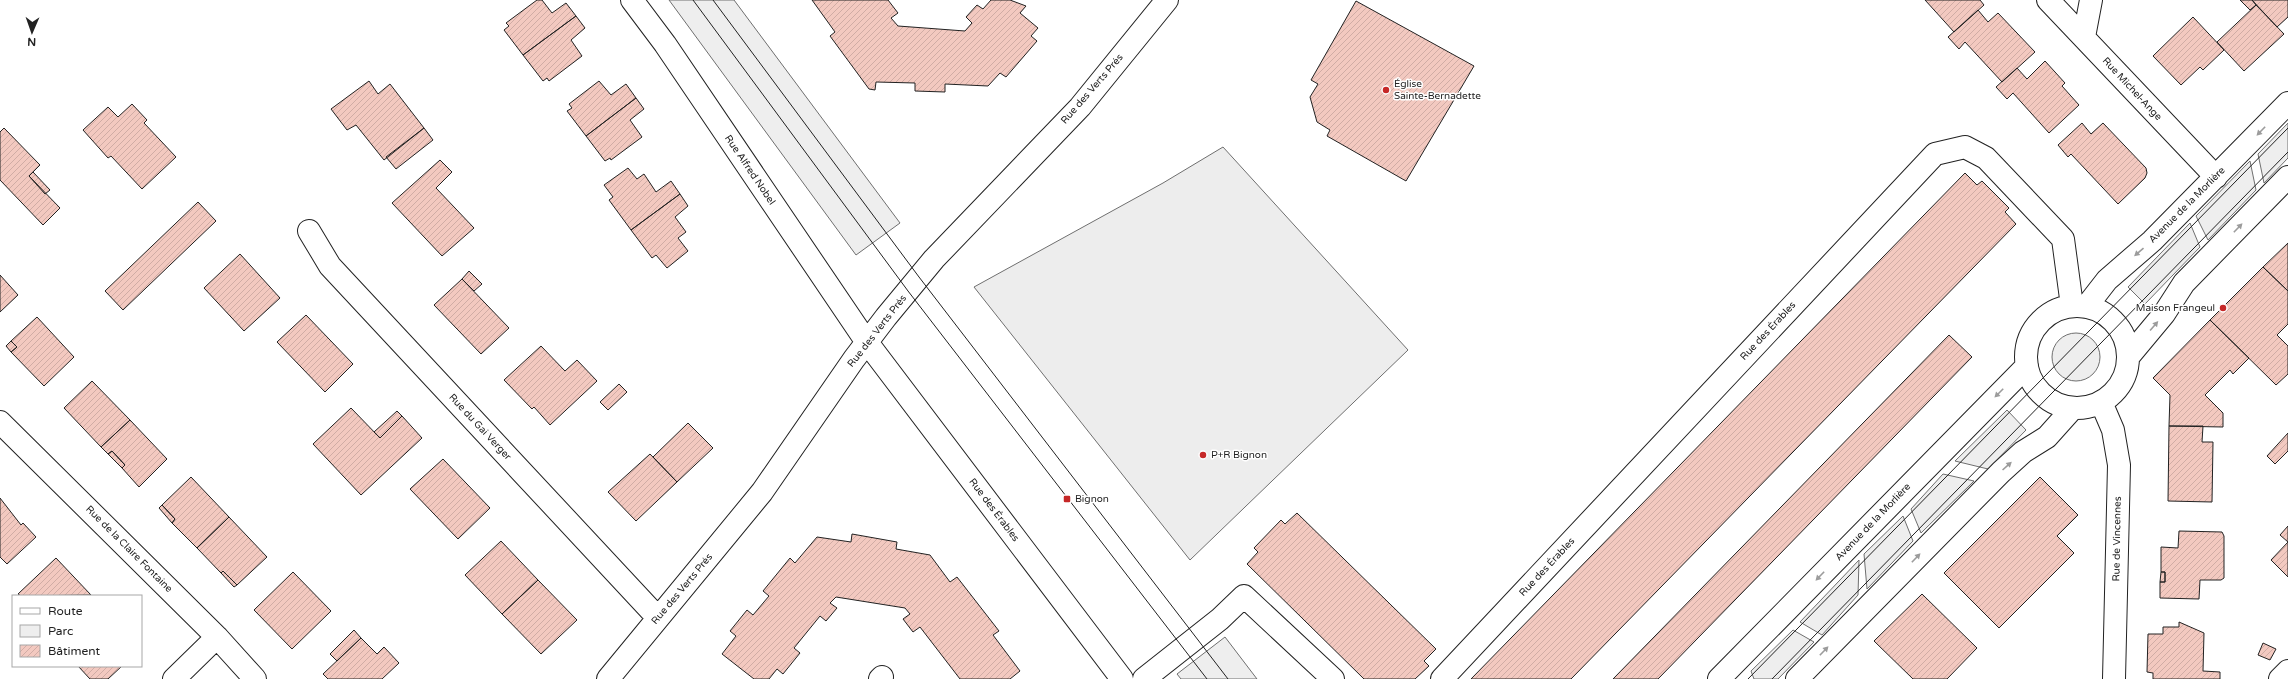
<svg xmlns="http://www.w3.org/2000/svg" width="2288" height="679" font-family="'Varela Round',sans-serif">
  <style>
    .green { fill: #eee; stroke: #6f6f6f }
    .parking { fill: #ededed; stroke: #6f6f6f }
    .building { fill: url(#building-hatch); stroke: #222 }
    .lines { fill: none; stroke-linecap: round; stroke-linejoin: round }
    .minor-casing { stroke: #222; stroke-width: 24 }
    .minor { stroke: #fff; stroke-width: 22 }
    .tram { stroke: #222; stroke-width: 1 }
    .oneway { fill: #9c9c9c }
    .poi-dot { fill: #c62828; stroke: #fff; stroke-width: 1.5 }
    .labels { text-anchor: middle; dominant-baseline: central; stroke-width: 3; stroke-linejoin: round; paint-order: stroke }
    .poi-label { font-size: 10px; fill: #222; stroke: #fff; text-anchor: start }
    .street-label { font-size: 10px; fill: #222; stroke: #fff }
  </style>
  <defs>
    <pattern id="building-hatch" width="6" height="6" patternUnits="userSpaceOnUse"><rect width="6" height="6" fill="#f3c9c0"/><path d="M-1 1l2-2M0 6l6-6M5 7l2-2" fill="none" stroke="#d0aca5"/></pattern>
  </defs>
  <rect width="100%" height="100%" fill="#fff"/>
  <path class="green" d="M 669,0 L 734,0 L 900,223 L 856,255 Z
    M 2288,123 L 2288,158 L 2264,183 L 2258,154 Z
    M 2250,161 L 2256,190 L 2208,240 L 2196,216 Z
    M 2190,223 L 2200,247 L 2145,304 L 2128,287 Z
    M2052 357a24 24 0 1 1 48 0a24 24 0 1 1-48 0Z
    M 2007,410 L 2026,430 L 1988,469 L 1955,461 Z
    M 1943,474 L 1974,481 L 1921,533 L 1911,509 Z
    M 1903,516 L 1913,541 L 1867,589 L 1864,554 Z
    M 1859,560 L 1858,595 L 1822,635 L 1800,622 Z
    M 1793,630 L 1814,642 L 1778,679 L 1754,679 L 1751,671 Z
    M 1225,637 L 1257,679 L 1181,679 L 1177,674 Z"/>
  <path class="parking" d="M 1223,147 L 1408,350 L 1190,560 L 974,287 L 1163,183 Z"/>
  <path class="building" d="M 537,0 L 542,0 L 552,13 L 566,3 L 576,16 L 523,55 L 504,30 L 509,26 L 506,23 Z
    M 812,0 L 888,0 L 898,13 L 891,18 L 898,26 L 965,31 L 972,23 L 966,17 L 977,5 L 983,9 L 991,0 L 1010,0 L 1026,6 L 1020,13 L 1038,28 L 1031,36 L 1037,41 L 1006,77 L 1000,73 L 988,86 L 945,84 L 945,92 L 915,91 L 915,83 L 876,82 L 875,90 L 869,89 L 830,36 L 835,32 Z
    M 1925,0 L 1980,0 L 1984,5 L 1954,32 Z
    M 2240,0 L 2252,0 L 2256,5 L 2250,10 Z
    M 2252,0 L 2288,0 L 2288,17 L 2277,27 Z
    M 1356,1 L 1474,66 L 1406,181 L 1327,136 L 1330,130 L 1317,122 L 1310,97 L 1318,84 L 1311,80 Z
    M 2256,5 L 2284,34 L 2244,71 L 2217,42 Z
    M 1978,10 L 1988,22 L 1998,13 L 2035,52 L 2002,82 L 1965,42 L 1959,49 L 1948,37 Z
    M 576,16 L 585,28 L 571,40 L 582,56 L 549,81 L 547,78 L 543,81 L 523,55 Z
    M 2193,17 L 2224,50 L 2203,70 L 2200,67 L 2181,85 L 2153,56 Z
    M 2045,61 L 2065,83 L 2062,86 L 2079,105 L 2049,133 L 2013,93 L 2007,99 L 1996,87 L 2017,68 L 2027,79 Z
    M 369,81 L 378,94 L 390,84 L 424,128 L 384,160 L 356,125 L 347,130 L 331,109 Z
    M 599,81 L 611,95 L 626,84 L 636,98 L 586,136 L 567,111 L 572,108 L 569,104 Z
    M 636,98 L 644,109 L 630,120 L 642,137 L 611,160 L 610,158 L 605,161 L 586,136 Z
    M 132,104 L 147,120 L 144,123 L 176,157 L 142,189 L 111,156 L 108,158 L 83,130 L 108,107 L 118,117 Z
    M 2082,123 L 2091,134 L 2103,123 L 2146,168 L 2147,173 L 2145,178 L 2118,204 L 2071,154 L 2068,157 L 2058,145 Z
    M 4,128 L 40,165 L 29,176 L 60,208 L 43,225 L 0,180 L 0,132 Z
    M 424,128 L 433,140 L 396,169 L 386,157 Z
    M 440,160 L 452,172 L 436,188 L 474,228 L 442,256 L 392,203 Z
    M 628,168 L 637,179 L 644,174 L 656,192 L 671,181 L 680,194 L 631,230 L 609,200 L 613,197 L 604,185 Z
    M 33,172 L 50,190 L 45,194 L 29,176 Z
    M 1965,173 L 1977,185 L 1982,181 L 2009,208 L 2005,212 L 2016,224 L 1571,679 L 1471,679 Z
    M 680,194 L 688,206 L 675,217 L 686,232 L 678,238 L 688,251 L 667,268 L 656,255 L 652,258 L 631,230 Z
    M 198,202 L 216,221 L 123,310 L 105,291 Z
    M 2288,243 L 2288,291 L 2263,267 Z
    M 240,254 L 280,298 L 244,331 L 204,288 Z
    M 2263,267 L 2288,291 L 2288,324 L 2277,335 L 2288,346 L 2288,374 L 2276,385 L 2210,320 Z
    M 469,271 L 482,284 L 474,291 L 462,279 Z
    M 0,275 L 18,295 L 0,312 Z
    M 462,279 L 509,328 L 481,354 L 434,305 Z
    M 306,315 L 353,364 L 325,392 L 277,342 Z
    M 37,317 L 74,357 L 44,386 L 11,352 L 17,347 L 11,341 Z
    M 2210,320 L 2249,358 L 2233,374 L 2230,370 L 2205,395 L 2223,413 L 2223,427 L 2169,426 L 2170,395 L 2153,378 Z
    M 1949,335 L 1972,357 L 1658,679 L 1613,679 Z
    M 11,341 L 17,347 L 11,352 L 6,346 Z
    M 541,346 L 565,371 L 577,360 L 597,381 L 550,425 L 534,407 L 532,409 L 504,380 Z
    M 92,381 L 130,420 L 101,447 L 64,408 Z
    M 619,384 L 627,392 L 608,410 L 600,402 Z
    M 351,408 L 380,438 L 402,416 L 422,438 L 361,495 L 313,444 Z
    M 397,411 L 402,416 L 380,438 L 374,432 Z
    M 130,420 L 167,459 L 139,487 L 122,468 L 125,465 L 112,451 L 108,454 L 101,447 Z
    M 688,423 L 713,448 L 677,482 L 653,457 Z
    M 2169,426 L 2203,426 L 2202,442 L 2213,442 L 2212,502 L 2168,501 Z
    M 2288,433 L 2288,451 L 2275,464 L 2267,456 Z
    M 112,451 L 125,465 L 122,468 L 108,454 Z
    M 650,454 L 677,482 L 636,521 L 608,492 Z
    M 443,459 L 490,508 L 458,539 L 410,489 Z
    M 191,477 L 229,517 L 197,548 L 172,523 L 175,519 L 162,505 Z
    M 2040,477 L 2078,515 L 2057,536 L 2074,553 L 1999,628 L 1944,573 Z
    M 0,498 L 21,525 L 23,523 L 36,537 L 7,564 L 0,557 Z
    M 162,505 L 175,519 L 172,523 L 159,508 Z
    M 1297,513 L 1436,649 L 1424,661 L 1429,666 L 1415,679 L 1364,679 L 1247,564 L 1258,552 L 1254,548 L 1281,520 L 1285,524 Z
    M 229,517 L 267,557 L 237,585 L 223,571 L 221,573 L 197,548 Z
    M 2288,526 L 2288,542 L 2280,535 Z
    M 2179,531 L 2222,532 L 2224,536 L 2224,578 L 2221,580 L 2200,580 L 2199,599 L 2160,598 L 2160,582 L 2165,582 L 2165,572 L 2161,572 L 2161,547 L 2178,548 Z
    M 852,534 L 897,542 L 896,549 L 930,555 L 950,582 L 957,577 L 999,631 L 993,635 L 1020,671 L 1010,679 L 960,679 L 920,627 L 913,632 L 903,619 L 910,614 L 905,608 L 836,597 L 830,603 L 837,608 L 826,621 L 820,616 L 794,648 L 800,653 L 783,674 L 777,669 L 769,679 L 754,679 L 722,654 L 736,636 L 730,631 L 747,610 L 753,615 L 769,596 L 763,591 L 790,558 L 795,563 L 817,537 L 851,542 Z
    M 501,541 L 538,580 L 502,614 L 465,575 Z
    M 2288,542 L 2288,577 L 2271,560 Z
    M 56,558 L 91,595 L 21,596 L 18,594 Z
    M 223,571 L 237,585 L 234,587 L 221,573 Z
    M 293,572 L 331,611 L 292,649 L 254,610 Z
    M 2161,572 L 2165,572 L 2165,582 L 2160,582 Z
    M 538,580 L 577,620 L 541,654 L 502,614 Z
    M 1922,594 L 1977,648 L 1947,679 L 1913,679 L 1874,641 Z
    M 2179,622 L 2204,633 L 2203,671 L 2220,672 L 2220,679 L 2153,679 L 2153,673 L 2147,672 L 2148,634 L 2163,634 L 2163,627 L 2179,627 Z
    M 354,630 L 361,638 L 337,661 L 330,654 Z
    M 361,638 L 377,654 L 384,647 L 399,663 L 382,679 L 328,679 L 323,674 Z
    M 2263,643 L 2276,649 L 2270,660 L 2258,655 Z
    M 78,666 L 122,666 L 108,679 L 90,679 Z"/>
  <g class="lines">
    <defs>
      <path id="minor" d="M 632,0 L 665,44 L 866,341 L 1122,679
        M 2048,0 L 2216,177
        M 2084,37 L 2091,0
        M 309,231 L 330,266 L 658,618
        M2026 357a51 51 0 1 1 102 0a51 51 0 1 1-102 0Z
        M 2086,307 L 2107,280 L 2152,241 L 2288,103
        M 2129,356 L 2164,314 L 2184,283 L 2288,177
        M 2101,402 L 2113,430 L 2119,465 L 2114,679
        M 0,422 L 217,637 L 255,679
        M 174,679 L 217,637
        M 608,679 L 762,492 L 854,359 L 886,317 L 934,259 L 1080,107 L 1167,0
        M 880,679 L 882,677
        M 1144,679 L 1220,619 L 1244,596 L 1333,679
        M 1442,679 L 1935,154 L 1965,147 L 1986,158 L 2063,239 L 2072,306
        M 1719,679 L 2027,366
        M 1797,679 L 2001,472 L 2023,452 L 2047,437 L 2073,408
        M 2280,679 L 2288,671"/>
    </defs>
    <use href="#minor" class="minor-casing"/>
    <use href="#minor" class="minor"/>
    <path class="tram" d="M 693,0 L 908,291 L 1207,679
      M 713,0 L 919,277 L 1228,679
      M 1748,679 L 2288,128
      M 1772,679 L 2288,152"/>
  </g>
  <defs><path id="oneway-solid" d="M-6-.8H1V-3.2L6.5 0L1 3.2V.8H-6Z"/></defs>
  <g class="oneway">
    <use href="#oneway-solid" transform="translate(2261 131) rotate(134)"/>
    <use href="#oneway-solid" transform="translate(2238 228) rotate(-46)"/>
    <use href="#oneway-solid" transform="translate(2139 252) rotate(139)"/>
    <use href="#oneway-solid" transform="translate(2154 326) rotate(-49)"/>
    <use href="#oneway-solid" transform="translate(1999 393) rotate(135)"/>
    <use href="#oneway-solid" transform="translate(2007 466) rotate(-42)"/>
    <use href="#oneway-solid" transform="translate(1916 558) rotate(-46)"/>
    <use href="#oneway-solid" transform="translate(1820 576) rotate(134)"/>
    <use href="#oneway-solid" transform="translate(1824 651) rotate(-46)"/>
  </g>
  <g class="poi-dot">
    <circle cx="1386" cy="90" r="4"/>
    <circle cx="2223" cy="308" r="4"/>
    <circle cx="1203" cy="455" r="4"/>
    <rect x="1063" y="495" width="8" height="8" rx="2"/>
  </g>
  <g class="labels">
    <g class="poi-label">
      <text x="1394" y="84">Église<tspan x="1394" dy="12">Sainte-Bernadette</tspan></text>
      <text x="2215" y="308" text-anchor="end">Maison Frangeul</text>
      <text x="1211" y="455">P+R Bignon</text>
      <text x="1075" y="499">Bignon</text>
    </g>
    <g class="street-label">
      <text transform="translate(1092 89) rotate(-49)">Rue des Verts Prés</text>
      <text transform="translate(2132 89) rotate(47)">Rue Michel-Ange</text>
      <text transform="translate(750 170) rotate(56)">Rue Alfred Nobel</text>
      <text transform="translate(2187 205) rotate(-45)">Avenue de la Morlière</text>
      <text transform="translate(877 331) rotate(-52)">Rue des Verts Prés</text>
      <text transform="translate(1768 331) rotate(-47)">Rue des Érables</text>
      <text transform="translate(480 427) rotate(47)">Rue du Gai Verger</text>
      <text transform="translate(994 510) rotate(53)">Rue des Érables</text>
      <text transform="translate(1873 522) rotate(-46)">Avenue de la Morlière</text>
      <text transform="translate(2117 539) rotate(-89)">Rue de Vincennes</text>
      <text transform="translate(129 549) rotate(45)">Rue de la Claire Fontaine</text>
      <text transform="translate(1547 567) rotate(-47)">Rue des Érables</text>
      <text transform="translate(682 589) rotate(-50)">Rue des Verts Prés</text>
    </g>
  </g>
  <rect x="12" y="595" width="130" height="72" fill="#ffffff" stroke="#a7a7a7"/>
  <rect x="20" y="608" width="20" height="6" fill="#ffffff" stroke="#a7a7a7"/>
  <text x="48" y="615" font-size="12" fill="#222222">Route</text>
  <rect x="20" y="625" width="20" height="12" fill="#eeeeee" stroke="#a7a7a7"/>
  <text x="48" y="635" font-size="12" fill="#222222">Parc</text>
  <rect x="20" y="645" width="20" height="12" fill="url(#building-hatch)" stroke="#a7a7a7"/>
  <text x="48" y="655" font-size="12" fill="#222222">Bâtiment</text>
  <g transform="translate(32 32) rotate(182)" stroke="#ffffff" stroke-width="3" paint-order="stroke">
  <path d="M0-3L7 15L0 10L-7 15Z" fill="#222222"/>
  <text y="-6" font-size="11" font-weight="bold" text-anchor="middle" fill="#222222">N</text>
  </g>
</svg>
